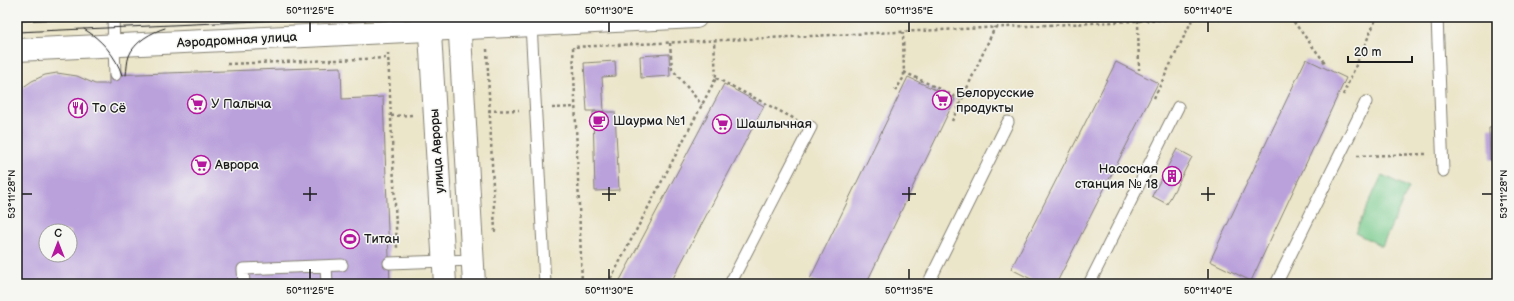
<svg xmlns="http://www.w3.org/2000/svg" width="1514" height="301" font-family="'Balsamiq Sans',sans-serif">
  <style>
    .green { fill: #79cb8d; stroke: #4a7454 }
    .building { fill: #baa1db; fill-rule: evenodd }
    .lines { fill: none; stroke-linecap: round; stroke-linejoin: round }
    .service-casing { stroke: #848072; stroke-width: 13 }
    .secondary-casing { stroke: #848072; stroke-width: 24 }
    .primary-casing { stroke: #848072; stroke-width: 24 }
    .path { stroke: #848072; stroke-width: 2.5; stroke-dasharray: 3 3; stroke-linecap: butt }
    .service { stroke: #fff; stroke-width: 11 }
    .secondary { stroke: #fff; stroke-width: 22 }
    .primary { stroke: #fff; stroke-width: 22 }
    .tram { stroke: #1c1c1c; stroke-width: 1 }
    .ticks { fill: none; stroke: #1c1c1c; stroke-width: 1.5 }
    .labels { text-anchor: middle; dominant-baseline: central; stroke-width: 3; stroke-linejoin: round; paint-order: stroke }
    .street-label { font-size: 13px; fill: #1c1c1c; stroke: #f6f6f2 }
    .poi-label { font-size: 13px; fill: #1c1c1c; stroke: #f6f6f2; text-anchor: start }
    .neatline { fill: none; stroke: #1c1c1c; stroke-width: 1.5 }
    .ticks-label { font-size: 10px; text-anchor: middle; fill: #1c1c1c }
  </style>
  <rect width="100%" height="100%" fill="#f6f6f2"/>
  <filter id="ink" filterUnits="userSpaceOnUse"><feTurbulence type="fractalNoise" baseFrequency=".025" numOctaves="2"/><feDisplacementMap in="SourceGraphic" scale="8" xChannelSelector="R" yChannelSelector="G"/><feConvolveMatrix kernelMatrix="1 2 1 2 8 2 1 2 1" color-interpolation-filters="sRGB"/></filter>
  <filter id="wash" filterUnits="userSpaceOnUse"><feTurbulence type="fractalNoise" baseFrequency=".012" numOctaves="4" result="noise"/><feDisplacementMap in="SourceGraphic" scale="16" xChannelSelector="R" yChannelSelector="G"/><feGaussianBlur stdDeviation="0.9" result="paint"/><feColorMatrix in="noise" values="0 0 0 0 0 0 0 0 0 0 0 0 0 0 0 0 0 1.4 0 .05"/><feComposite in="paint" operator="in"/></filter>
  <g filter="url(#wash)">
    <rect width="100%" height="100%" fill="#ebe5c9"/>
    <path class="green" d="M 1382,175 L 1409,188 L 1382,246 L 1355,233 Z"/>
    <g id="blocks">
      <path class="building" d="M 669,54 L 670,76 L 641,78 L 640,56 Z
        M 1306,59 L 1346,78 L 1251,281 L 1210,261 Z
        M 615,61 L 616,76 L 602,77 L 604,111 L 587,111 L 584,63 Z
        M 1116,62 L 1158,83 L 1056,284 L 1041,284 L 1011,269 Z
        M 341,67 L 342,99 L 383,97 L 390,284 L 17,284 L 17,88 L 22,88 L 32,81 L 45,75 L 57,73 L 77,76 L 95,84 L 109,84 L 109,75 ZM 46,231 L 70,231 L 70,255 L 46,255 Z
        M 908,77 L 955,99 L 866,284 L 820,284 L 810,279 Z
        M 724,84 L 764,106 L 670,284 L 618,284 Z
        M 593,112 L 615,112 L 619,190 L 595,191 Z
        M 1497,127 L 1497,159 L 1490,160 L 1489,128 Z
        M 1177,149 L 1192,157 L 1167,204 L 1152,196 Z"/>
    </g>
  </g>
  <g filter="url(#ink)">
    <use href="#blocks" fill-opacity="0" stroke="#848072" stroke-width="1"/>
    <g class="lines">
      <defs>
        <path id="service" d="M 113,17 L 115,75
          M 1437,17 L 1443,171
          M 531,24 L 545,284
          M 389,263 L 473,260
          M 326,266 L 327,284
          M 244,284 L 243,269 L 342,265
          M 730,284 L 811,127
          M 928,284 L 1008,122
          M 1089,284 L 1178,107
          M 1276,284 L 1366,102"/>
        <path id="secondary" d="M 17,50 L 696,17"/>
        <path id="primary" d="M 429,17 L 445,284
          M 459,17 L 474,284"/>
      </defs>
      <use href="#service" class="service-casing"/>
      <use href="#secondary" class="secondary-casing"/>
      <use href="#primary" class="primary-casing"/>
      <path class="path" d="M 1290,17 L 1326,64
        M 1138,20 L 1139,70
        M 670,43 L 672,69 L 702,105
        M 487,49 L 495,232
        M 388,53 L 397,248
        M 227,64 L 389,58
        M 904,72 L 962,100
        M 716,78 L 797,120
        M 895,91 L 904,77 L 903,32
        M 1343,95 L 1377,17
        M 1154,98 L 1193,18
        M 552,108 L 576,107
        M 488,111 L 519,110
        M 391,116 L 413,115
        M 952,121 L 995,27
        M 1357,156 L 1426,154
        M 582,284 L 573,47 L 1221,17
        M 608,284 L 716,78 L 714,41"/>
      <use href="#service" class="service"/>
      <use href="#secondary" class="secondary"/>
      <use href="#primary" class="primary"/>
      <path class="tram" d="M 17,21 L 111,17
        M 84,29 C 101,39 116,56 122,75
        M 17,32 L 349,17
        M 126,75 C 127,69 127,61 129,56 C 134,42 152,32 165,28"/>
    </g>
  </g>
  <path class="ticks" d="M 310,22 L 310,32M 609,22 L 609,32M 909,22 L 909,32M 1208,22 L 1208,32M 310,187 L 310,201M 609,187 L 609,201M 909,187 L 909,201M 1208,187 L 1208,201M 22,194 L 32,194M 303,194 L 317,194M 602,194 L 616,194M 902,194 L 916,194M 1201,194 L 1215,194M 1482,194 L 1492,194M 310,269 L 310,279M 609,269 L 609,279M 909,269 L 909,279M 1208,269 L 1208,279"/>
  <defs>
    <symbol id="supermarket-ring" viewBox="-11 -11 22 22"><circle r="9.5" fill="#f6f6f2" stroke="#b5179e" stroke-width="1.5"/><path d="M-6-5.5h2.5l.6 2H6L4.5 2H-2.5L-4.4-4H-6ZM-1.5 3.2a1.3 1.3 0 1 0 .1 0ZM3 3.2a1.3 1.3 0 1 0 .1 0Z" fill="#b5179e"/></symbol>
    <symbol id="restaurant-ring" viewBox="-11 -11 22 22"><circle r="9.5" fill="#f6f6f2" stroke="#b5179e" stroke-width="1.5"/><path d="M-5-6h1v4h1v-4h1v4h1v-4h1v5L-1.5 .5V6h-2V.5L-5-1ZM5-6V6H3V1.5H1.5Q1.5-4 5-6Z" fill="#b5179e"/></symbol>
    <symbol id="cafe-ring" viewBox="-11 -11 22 22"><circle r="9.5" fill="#f6f6f2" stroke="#b5179e" stroke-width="1.5"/><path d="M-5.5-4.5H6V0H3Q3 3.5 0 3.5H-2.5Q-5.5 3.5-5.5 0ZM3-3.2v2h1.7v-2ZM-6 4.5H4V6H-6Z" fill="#b5179e"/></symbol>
    <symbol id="building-ring" viewBox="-11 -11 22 22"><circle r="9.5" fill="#f6f6f2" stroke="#b5179e" stroke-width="1.5"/><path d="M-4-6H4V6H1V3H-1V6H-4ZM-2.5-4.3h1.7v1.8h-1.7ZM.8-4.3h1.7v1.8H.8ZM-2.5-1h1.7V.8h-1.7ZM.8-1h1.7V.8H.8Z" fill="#b5179e"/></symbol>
    <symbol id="stadium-ring" viewBox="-11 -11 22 22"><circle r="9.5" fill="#f6f6f2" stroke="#b5179e" stroke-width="1.5"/><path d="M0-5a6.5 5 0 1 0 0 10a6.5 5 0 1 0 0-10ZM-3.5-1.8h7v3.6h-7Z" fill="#b5179e"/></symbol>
  </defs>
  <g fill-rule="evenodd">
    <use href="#supermarket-ring" x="931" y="89" width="22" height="22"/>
    <use href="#supermarket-ring" x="186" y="93" width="22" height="22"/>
    <use href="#restaurant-ring" x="67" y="97" width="22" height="22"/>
    <use href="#cafe-ring" x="588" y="110" width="22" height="22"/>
    <use href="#supermarket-ring" x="711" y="113" width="22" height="22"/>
    <use href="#supermarket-ring" x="190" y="154" width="22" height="22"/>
    <use href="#building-ring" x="1161" y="165" width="22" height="22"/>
    <use href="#stadium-ring" x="339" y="228" width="22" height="22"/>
  </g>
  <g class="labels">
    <g class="street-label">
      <text transform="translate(237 40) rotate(-3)">Аэродромная улица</text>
      <text transform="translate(437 151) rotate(-94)">улица Авроры</text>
    </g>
    <g class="poi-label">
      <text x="956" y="93">Белорусские<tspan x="956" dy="15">продукты</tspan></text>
      <text x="211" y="104">У Палыча</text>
      <text x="92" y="108">То Сё</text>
      <text x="613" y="121">Шаурма №1</text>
      <text x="736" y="124">Шашлычная</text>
      <text x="215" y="165">Аврора</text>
      <text x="1158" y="169" text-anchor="end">Насосная<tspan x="1158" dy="15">станция № 18</tspan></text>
      <text x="364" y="239">Титан</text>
    </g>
  </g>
  <rect width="1514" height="301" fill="none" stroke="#f6f6f2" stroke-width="44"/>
  <g transform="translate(58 243)"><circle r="19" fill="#f6f6f2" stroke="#9f9f9c"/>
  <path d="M0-3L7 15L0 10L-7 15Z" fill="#b5179e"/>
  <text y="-6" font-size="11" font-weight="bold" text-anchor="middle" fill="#1c1c1c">С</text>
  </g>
  <path d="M1348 56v6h64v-6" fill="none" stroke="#1c1c1c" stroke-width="2"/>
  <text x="1354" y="56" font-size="12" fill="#1c1c1c" stroke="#f6f6f2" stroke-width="3" paint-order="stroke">20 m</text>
  <rect x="22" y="22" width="1470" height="257" class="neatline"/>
  <g class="ticks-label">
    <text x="310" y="14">50°11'25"E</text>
    <text x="609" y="14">50°11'30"E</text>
    <text x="909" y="14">50°11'35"E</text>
    <text x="1208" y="14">50°11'40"E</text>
    <text transform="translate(11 194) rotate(-90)" y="4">53°11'28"N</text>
    <text transform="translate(1503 194) rotate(-90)" y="4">53°11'28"N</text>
    <text x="310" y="294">50°11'25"E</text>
    <text x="609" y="294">50°11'30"E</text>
    <text x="909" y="294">50°11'35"E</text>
    <text x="1208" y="294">50°11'40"E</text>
  </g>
</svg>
